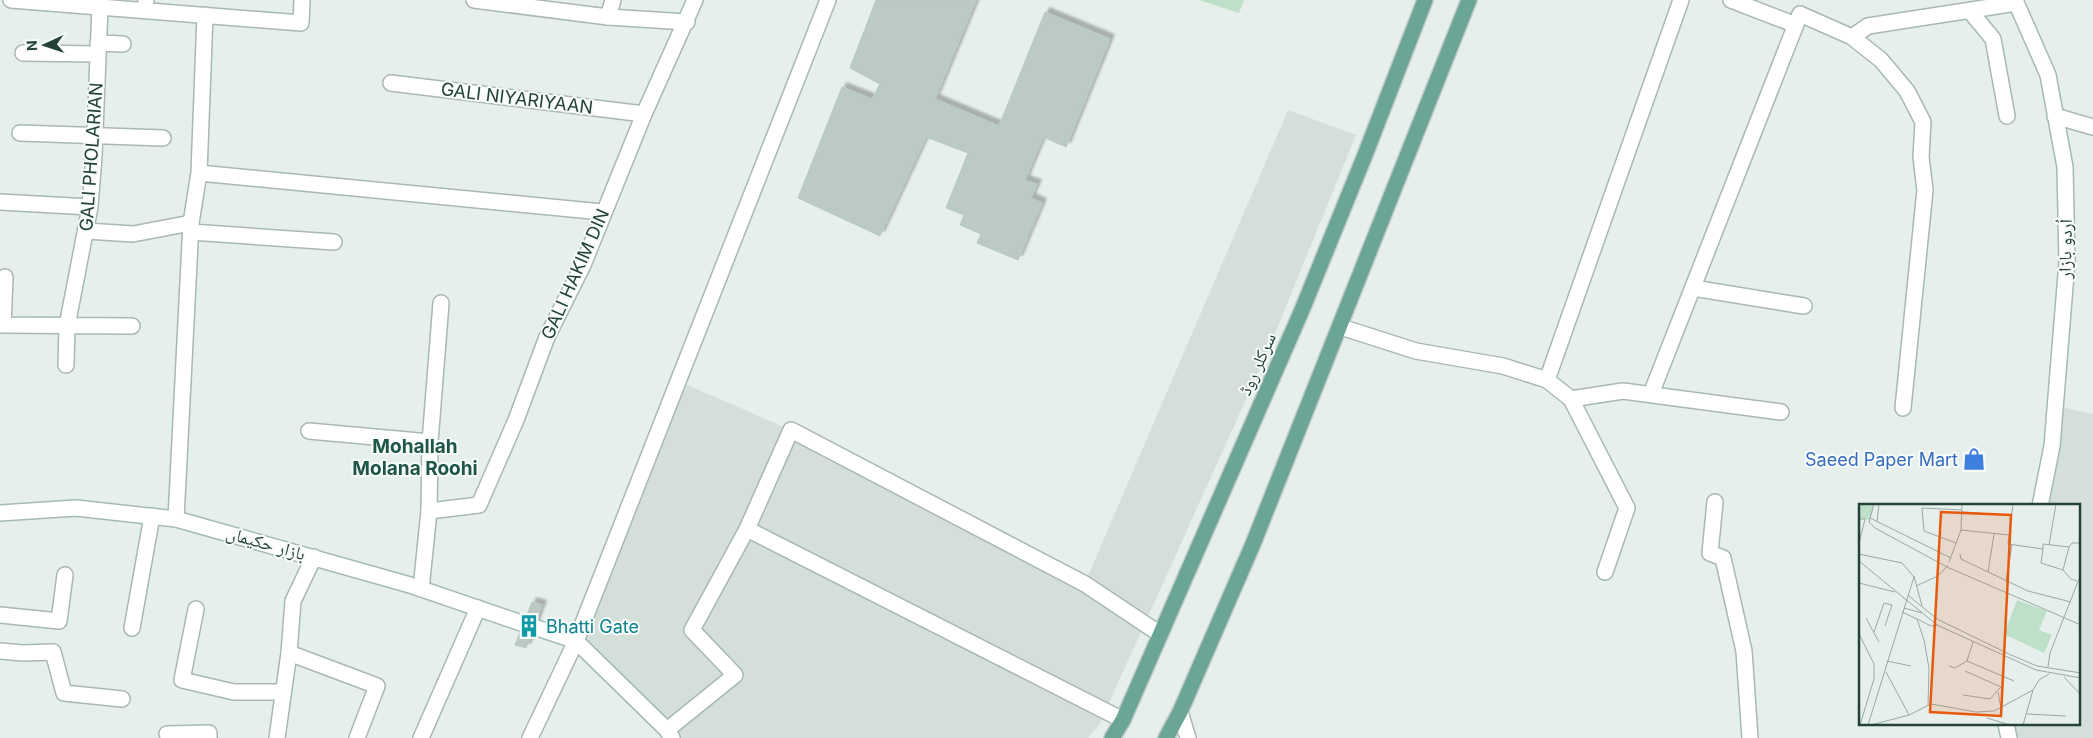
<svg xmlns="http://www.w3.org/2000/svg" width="2093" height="738" font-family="Inter,'Noto Naskh Arabic',sans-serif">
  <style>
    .built { fill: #d4dfda }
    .green { fill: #bfe0c8 }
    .building { fill: #bbcac4; stroke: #b8c9c2; filter: url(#shadow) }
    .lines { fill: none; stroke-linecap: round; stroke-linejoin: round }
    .lane-casing { stroke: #a8b8b2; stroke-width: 18 }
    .street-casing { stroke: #a8b8b2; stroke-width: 18 }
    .secondary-casing { stroke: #a4bbb3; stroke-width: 18 }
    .primary-casing { stroke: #c2cac8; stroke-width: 18 }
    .lane { stroke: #fff; stroke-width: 15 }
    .street { stroke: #fff; stroke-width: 15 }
    .secondary { stroke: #fff; stroke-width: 15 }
    .primary { stroke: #6aa596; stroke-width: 15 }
    .labels { text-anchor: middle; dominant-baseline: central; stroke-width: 4; stroke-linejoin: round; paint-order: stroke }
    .street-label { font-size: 18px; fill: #24423a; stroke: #f7fbf9 }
    .shop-label { font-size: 18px; fill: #366cbe; stroke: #f7fbf9; text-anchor: end }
    .culture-label { font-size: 18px; fill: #0d838f; stroke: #f7fbf9; text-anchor: start }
    .neighbourhood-label { font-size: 19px; font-weight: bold; fill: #1f5548; stroke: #f7fbf9 }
    .inset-road { fill: none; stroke: #98aaa4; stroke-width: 1 }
    .view { fill: #e8590c; fill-opacity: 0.15; stroke: #e8590c; stroke-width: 2.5 }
    .inset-edge { fill: none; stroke: #24423a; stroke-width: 2.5 }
  </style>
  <defs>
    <filter id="shadow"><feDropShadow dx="4.5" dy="-4.5" stdDeviation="1" flood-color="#0004"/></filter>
  </defs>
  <rect width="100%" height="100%" fill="#e6efeb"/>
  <path class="built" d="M 1288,110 L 1356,135 L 1267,353 L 1099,725 L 1088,738 L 673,738 L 576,641 L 678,381 L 791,430 L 1085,583 Z
    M 2055,406 L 2093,414 L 2093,738 L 2009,738 L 2006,724 L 2079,724 L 2079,506 L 2040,505 Z"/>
  <path class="green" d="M 1199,0 L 1244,0 L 1239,13 Z"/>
  <path class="building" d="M 876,0 L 976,0 L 935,99 L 999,126 L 1045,12 L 1110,39 L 1066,147 L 1043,137 L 1025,180 L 1037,184 L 1031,198 L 1042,203 L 1018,260 L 977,243 L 981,234 L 960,225 L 964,215 L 946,208 L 968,153 L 926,137 L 880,236 L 798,198 L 842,87 L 872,99 L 880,84 L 850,68 Z
    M 532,602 L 542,605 L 534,627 L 526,648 L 515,645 Z"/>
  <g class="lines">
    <defs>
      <path id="lane" d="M 145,10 L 146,0
        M 1970,11 L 1993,39 L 2007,116
        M 608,17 L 613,0
        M 98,43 L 123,44
        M 23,53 L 97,54
        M 391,83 L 644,114
        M 20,133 L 163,138
        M 0,202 L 90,207
        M 87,231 L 133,234 L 191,223
        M 191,232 L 334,242
        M 1693,288 L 1804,306
        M 0,325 L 132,326
        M 3,325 L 5,277
        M 66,365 L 67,326 L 90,207 L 94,156 L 100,7
        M 309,431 L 430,442
        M 1715,502 L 1710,553 L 1723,558 L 1744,651 L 1750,738
        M 747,529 L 1123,720
        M 421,589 L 429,511 L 430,442 L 441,303
        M 196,609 L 182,680 L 234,692 L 283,692
        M 0,615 L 59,621 L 65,575
        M 132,628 L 152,516
        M 0,651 L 23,653 L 53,652 L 64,693 L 122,699
        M 289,653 L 377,686 L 357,738
        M 667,730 L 735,675 L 692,630 L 747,529 L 791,430 L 1085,584 L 1160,634
        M 167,734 L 209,733 L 209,738"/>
      <path id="street" d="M 11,0 L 301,23 L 302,0
        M 474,0 L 608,17 L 687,22
        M 1731,0 L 1796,25
        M 1852,37 L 1868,26 L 2016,3
        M 2055,116 L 2093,127
        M 199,173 L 602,212
        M 1341,327 L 1416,351 L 1503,366 L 1547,380 L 1681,0
        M 1547,380 L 1571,399 L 1627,508 L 1605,572
        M 1651,394 L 1800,14 L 1852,37 L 1881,60 L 1907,91 L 1923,122 L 1921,157 L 1925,190 L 1903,408
        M 1571,399 L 1623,391 L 1781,412
        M 429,511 L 479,505 L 516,420 L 547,337 L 583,265 L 644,114 L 695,0
        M 176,519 L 191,223 L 199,173 L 205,15
        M 1180,712 L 1188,738
        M 277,738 L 289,653 L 293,601 L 314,557
        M 421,738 L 478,608
        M 530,738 L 576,641 L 828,0"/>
      <path id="secondary" d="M 2015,0 L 2048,75 L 2065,167 L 2067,262 L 2052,446 L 2040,506
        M 0,513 L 76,508 L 176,519 L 410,585 L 524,624
        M 534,627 L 576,641 L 667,730 L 672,738
        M 2006,724 L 2009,738"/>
      <path id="primary" d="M 1112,738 L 1123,720 L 1302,310 L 1365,155 L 1425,0
        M 1166,738 L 1180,712 L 1253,544 L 1469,0"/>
    </defs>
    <use href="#lane" class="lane-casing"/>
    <use href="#street" class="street-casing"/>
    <use href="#secondary" class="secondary-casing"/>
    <use href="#primary" class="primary-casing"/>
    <use href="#lane" class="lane"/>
    <use href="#street" class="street"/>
    <use href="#secondary" class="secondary"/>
    <use href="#primary" class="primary"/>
  </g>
  <defs>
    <symbol id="shop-bare" viewBox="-9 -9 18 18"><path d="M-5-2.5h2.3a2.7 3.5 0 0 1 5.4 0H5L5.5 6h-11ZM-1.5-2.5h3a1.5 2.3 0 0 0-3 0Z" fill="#3f7fe0" stroke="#f7fbf9" stroke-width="2.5" paint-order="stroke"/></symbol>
    <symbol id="building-bare" viewBox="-9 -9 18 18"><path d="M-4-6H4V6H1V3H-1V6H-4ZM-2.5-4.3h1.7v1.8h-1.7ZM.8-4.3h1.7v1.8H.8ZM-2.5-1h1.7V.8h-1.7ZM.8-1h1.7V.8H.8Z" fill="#0f9aa8" stroke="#f7fbf9" stroke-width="2.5" paint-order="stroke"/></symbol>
  </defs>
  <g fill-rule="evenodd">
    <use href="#shop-bare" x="1958" y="443" width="32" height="32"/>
    <use href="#building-bare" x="513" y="610" width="32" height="32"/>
  </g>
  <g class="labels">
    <g class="street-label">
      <text transform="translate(517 98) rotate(7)">GALI NIYARIYAAN</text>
      <text transform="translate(91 157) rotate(-86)">GALI PHOLARIAN</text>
      <text transform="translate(2065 249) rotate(-89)">اُردو بازار</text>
      <text transform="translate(575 274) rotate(-66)">GALI HAKIM DIN</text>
      <text transform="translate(1257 364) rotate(-66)">سرکلر روڈ</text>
      <text transform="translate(266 543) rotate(16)">بازار حکیماں</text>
    </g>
    <g class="shop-label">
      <text x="1958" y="459">Saeed Paper Mart</text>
    </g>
    <g class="culture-label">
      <text x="546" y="626">Bhatti Gate</text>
    </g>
    <g class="neighbourhood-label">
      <text x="415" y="446">Mohallah<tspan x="415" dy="22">Molana Roohi</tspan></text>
    </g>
  </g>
  <g transform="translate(1859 504)">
    <rect width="221" height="221" fill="#e6efeb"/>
    <path d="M 0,0 L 15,0 L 11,16 L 0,15 ZM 158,96 L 188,107 L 180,126 L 193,131 L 185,149 L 145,130 Z" fill="#bfe0c8"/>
    <path class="inset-road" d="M 15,0 L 10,18 L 16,24 L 88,63 L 222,121M 154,0 L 149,40 L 184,45 L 182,59 L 204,66 L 212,75 L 218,77M 103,8 L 121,9M 11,14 L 92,54M 0,15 L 6,15 L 0,39M 18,17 L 20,0M 102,26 L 150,31M 97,39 L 65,27 L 63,4 L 103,6M 190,41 L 197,0M 184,45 L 184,40 L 210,43 L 213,39 L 222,39M 0,50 L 43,59 L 55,73 L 9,221M 101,50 L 102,55 L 169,87 L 212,98M 0,57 L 78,121 L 177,166 L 222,174M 90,58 L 102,26 L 103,0M 204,66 L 210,43M 129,68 L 135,30M 55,72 L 63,102M 147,77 L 153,41M 0,79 L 36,88M 57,82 L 79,72 L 89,61M 50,92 L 78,115 L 152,151 L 178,162 L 222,169M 45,104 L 63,109M 43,108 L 58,115 L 65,136 L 70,164 L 69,201M 7,114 L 20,138M 58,115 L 72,122 L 78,121M 15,128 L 25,99 L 33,101 L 26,122M 0,130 L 15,160 L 15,175 L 1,221M 114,138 L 108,157 L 155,177M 28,157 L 52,162M 90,162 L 96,164 L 108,157M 189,163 L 191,149 L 222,70M 27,168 L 50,211M 205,173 L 222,191M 139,188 L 142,204M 104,191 L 131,195 L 142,183 L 106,167M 168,210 L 207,212M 128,214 L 151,221M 12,221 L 50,211 L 72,200 L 117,208 L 135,207 L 174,186 L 180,176 L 190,170M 164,221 L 174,186"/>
    <path class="view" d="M 82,8 L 152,11 L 142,212 L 71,208 Z"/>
    <rect width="221" height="221" class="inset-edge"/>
  </g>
  <g transform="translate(45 45) rotate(267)" stroke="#f7fbf9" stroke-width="4" paint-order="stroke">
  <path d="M0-4L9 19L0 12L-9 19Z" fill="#24423a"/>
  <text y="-8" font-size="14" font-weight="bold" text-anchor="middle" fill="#24423a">N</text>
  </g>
</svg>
